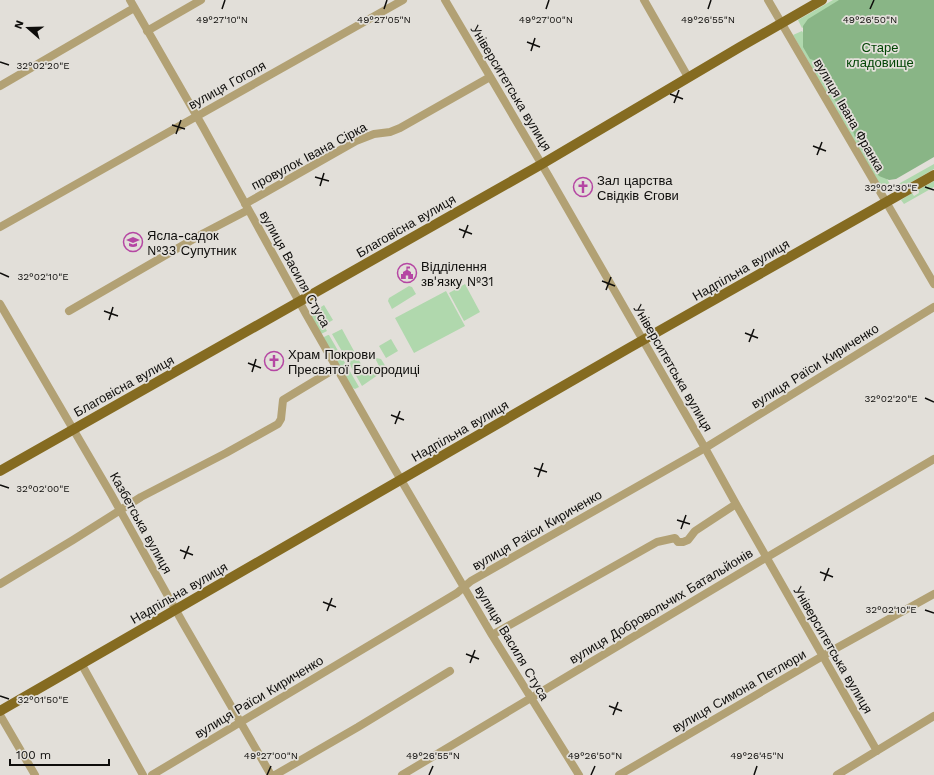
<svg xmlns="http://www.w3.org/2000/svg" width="934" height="775" font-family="'Work Sans',sans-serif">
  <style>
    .green { fill: #b0d8ad }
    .forest { fill: #89b586 }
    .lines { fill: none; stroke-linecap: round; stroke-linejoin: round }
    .minor { stroke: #b2a174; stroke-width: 8 }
    .major { stroke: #856b21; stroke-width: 10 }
    .ticks { fill: none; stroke: #0e0d0b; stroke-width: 1.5 }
    .labels { text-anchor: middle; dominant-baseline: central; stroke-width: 3.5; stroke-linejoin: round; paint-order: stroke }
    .park-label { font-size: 13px; fill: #024505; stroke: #e2dfd9 }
    .street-label { font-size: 13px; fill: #0e0d0b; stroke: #e2dfd9 }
    .poi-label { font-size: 13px; fill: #0e0d0b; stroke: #e2dfd9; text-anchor: start }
    .ticks-label { font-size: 10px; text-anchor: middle; fill: #0e0d0b; stroke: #e2dfd9; stroke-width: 3.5; stroke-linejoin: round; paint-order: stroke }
  </style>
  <rect width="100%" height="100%" fill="#e2dfd9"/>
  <path class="green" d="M 833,0 L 851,0 L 802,28 L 798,20 Z
    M 802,31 L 891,186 L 883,190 L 793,35 Z
    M 934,164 L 934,169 L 896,191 L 893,187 Z
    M 934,181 L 934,187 L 904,204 L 901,200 L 912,193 L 914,196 L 919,193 L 918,190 Z
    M 465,284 L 480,312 L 464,321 L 449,293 Z
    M 409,286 L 412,287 L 416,294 L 392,309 L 388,301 L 389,298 Z
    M 446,291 L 465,326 L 414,353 L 395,318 Z
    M 324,305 L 333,320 L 326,324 L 318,309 Z
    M 315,311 L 327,331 L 321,334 L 309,314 Z
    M 342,329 L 367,375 L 380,368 L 375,358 L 376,358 L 381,359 L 386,367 L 385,370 L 362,386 L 332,334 Z
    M 328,335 L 329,335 L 359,387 L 355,389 L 351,387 L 324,339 L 324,337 Z
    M 391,339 L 398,351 L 386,358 L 379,346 Z"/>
  <path class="forest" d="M 839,0 L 934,0 L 934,157 L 896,179 L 889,180 L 879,176 L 869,162 L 855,137 L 849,120 L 844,111 L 834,99 L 833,92 L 830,86 L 822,80 L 817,70 L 818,64 L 816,61 L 810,59 L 803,47 L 803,26 L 808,19 L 813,16 Z"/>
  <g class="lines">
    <path class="minor" d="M 130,0 L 203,127 L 306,314 L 394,468 L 492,635 L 579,775
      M 445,0 L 548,175 L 705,448 L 736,504 L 877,751
      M 644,0 L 688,77
      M 768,0 L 934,284
      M 147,31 L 201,0
      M 0,86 L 134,8
      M 245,204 L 356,141 L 374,134 L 390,132 L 400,128 L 490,77
      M 0,227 L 403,0
      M 0,304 L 111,494 L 183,623 L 271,775
      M 69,311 L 204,233 L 248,210
      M 0,584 L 73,540 L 141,497 L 226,453 L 278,424 L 281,419 L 283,400 L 336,368
      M 492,635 L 657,542 L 675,538 L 678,542 L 683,542 L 688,540 L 695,531 L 736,504
      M 82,665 L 143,775
      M 0,715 L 35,775
      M 152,775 L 457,593 L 471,581 L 705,448 L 934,307
      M 275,775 L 358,727 L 450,671
      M 402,775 L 752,566 L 934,459
      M 619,775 L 833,650 L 934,594
      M 837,775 L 934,716"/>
    <path class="major" d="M 0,471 L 542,164 L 740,47 L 822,0
      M 0,711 L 629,348 L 934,175"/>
  </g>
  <path class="ticks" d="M 222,9 L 225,0M 384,9 L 387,0M 546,9 L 549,0M 708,9 L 711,0M 870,9 L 874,0M 527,42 L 540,47M 531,51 L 535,38M 0,62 L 9,65M 670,94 L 683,99M 674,103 L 679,90M 172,125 L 185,129M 176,134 L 181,120M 813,146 L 826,151M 817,155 L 822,142M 315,177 L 329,181M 320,186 L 324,173M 925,187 L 934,190M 459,229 L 472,234M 463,238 L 468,225M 0,273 L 9,277M 602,281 L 615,286M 606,290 L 611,277M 104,311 L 118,316M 109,320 L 113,307M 745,333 L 758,338M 749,342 L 754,329M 248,363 L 261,368M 252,372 L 256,359M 925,398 L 934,402M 391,415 L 404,420M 395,424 L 400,411M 534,468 L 547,472M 538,477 L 543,463M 0,485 L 9,488M 677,520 L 690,524M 681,529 L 686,515M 180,550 L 193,555M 184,559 L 189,546M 820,572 L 833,577M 824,581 L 829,568M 323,602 L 336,607M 925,610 L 934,613M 327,611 L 332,598M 466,654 L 479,659M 470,663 L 475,650M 0,696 L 9,699M 609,706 L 622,711M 613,715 L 618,702M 267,775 L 271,766M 429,775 L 433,766M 591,775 L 595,766M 754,775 L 757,766"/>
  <defs>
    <symbol id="church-ring" viewBox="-11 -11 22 22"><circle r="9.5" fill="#e2dfd9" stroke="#b546a3" stroke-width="1.5"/><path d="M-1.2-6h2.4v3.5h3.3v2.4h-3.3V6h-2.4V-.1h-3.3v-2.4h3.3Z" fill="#b546a3"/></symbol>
    <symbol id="school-ring" viewBox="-11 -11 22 22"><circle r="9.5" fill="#e2dfd9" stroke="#b546a3" stroke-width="1.5"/><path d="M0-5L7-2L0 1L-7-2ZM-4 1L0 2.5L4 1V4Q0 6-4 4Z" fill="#b546a3"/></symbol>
    <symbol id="civic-ring" viewBox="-11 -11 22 22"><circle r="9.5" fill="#e2dfd9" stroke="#b546a3" stroke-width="1.5"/><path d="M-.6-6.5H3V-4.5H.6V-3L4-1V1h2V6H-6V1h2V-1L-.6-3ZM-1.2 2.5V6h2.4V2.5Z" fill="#b546a3"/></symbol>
  </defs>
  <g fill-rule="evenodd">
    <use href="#church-ring" x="572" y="176" width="22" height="22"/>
    <use href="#school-ring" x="122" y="231" width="22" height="22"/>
    <use href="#civic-ring" x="396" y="262" width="22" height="22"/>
    <use href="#church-ring" x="263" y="350" width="22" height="22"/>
  </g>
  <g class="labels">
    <g class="park-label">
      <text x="880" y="47">Старе<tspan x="880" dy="15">кладовище</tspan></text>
    </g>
    <g class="street-label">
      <text transform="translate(227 85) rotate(-29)">вулиця Гоголя</text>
      <text transform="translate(511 88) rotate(59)">Університетська вулиця</text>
      <text transform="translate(849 115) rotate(60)">вулиця Івана Франка</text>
      <text transform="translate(309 156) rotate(-28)">провулок Івана Сірка</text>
      <text transform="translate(406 226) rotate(-30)">Благовісна вулиця</text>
      <text transform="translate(295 269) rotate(61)">вулиця Василя Стуса</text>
      <text transform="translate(741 270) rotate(-30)">Надпільна вулиця</text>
      <text transform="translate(815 366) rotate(-32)">вулиця Раїси Кириченко</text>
      <text transform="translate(673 368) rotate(60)">Університетська вулиця</text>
      <text transform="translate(124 386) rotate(-29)">Благовісна вулиця</text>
      <text transform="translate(460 431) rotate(-30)">Надпільна вулиця</text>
      <text transform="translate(141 523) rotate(61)">Казбетська вулиця</text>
      <text transform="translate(537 530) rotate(-30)">вулиця Раїси Кириченко</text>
      <text transform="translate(179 593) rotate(-30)">Надпільна вулиця</text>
      <text transform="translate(661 606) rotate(-31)">вулиця Добровольчих Батальйонів</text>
      <text transform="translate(512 643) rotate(59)">вулиця Василя Стуса</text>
      <text transform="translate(833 650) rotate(60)">Університетська вулиця</text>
      <text transform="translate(739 691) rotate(-30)">вулиця Симона Петлюри</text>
      <text transform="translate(259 697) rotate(-31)">вулиця Раїси Кириченко</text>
    </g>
    <g class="poi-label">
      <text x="597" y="180">Зал царства<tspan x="597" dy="15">Свідків Єгови</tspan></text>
      <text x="147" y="235">Ясла-садок<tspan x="147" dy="15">№33 Супутник</tspan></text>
      <text x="421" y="266">Відділення<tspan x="421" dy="15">зв'язку №31</tspan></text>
      <text x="288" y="354">Храм Покрови<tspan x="288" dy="15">Пресвятої Богородиці</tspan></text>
    </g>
  </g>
  <g class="ticks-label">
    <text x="222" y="23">49°27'10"N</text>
    <text x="384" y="23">49°27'05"N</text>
    <text x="546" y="23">49°27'00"N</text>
    <text x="708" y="23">49°26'55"N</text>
    <text x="870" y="23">49°26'50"N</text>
    <text x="43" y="69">32°02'20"E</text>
    <text x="891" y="191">32°02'30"E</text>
    <text x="43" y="280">32°02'10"E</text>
    <text x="891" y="402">32°02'20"E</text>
    <text x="43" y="492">32°02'00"E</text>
    <text x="891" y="613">32°02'10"E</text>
    <text x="43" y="703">32°01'50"E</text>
    <text x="271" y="759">49°27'00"N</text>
    <text x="433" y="759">49°26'55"N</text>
    <text x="595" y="759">49°26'50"N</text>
    <text x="757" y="759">49°26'45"N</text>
  </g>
  <g transform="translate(28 28) rotate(290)" stroke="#e2dfd9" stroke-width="3" paint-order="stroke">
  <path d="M0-3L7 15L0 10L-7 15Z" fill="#0e0d0b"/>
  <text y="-6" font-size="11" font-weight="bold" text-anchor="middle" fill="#0e0d0b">N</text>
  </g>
  <path d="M10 759v6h99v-6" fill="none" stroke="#0e0d0b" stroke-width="2"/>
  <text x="16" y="759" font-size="12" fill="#0e0d0b" stroke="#e2dfd9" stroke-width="3" paint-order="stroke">100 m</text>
</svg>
